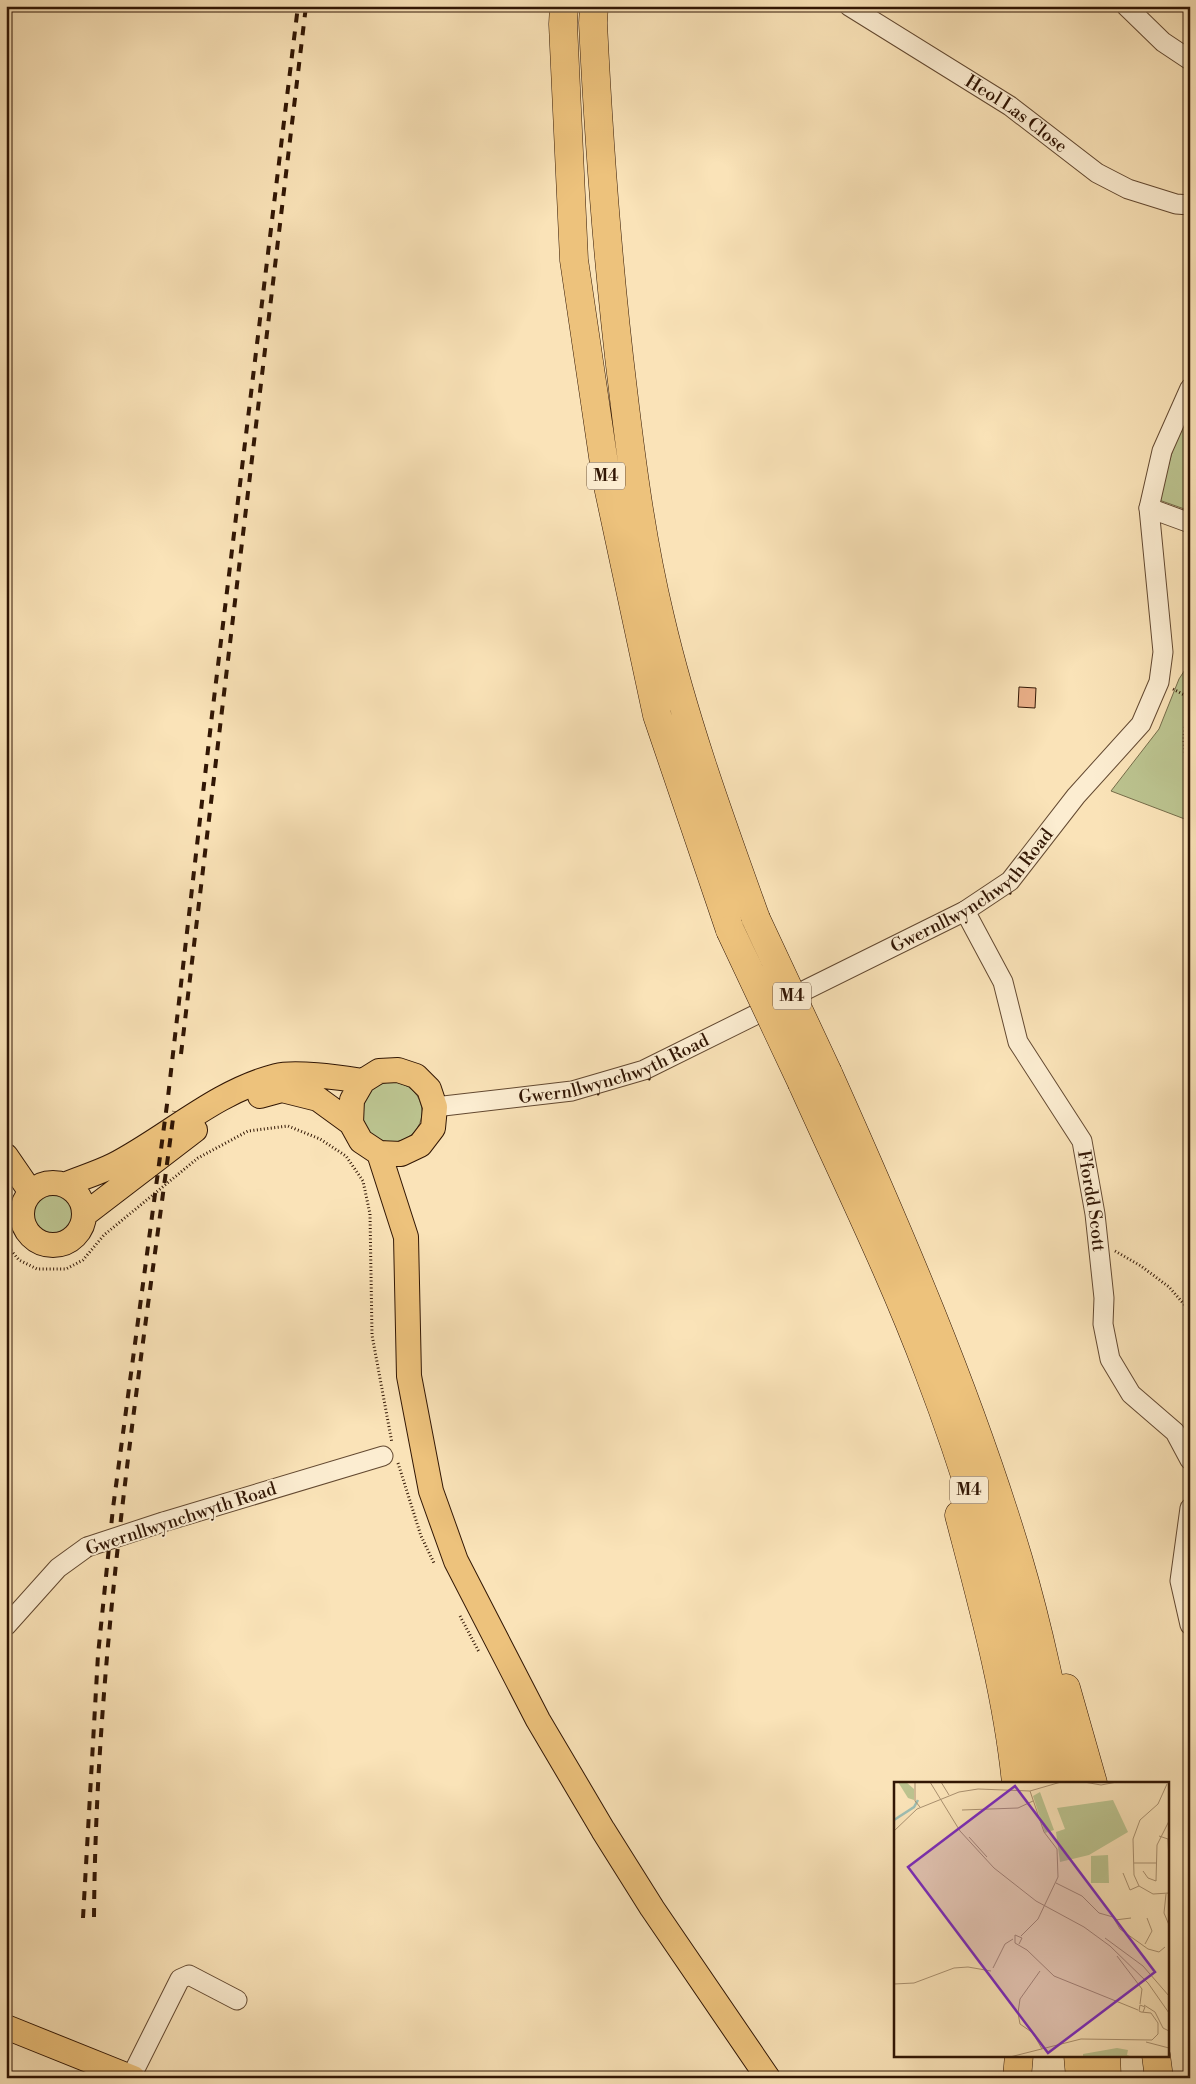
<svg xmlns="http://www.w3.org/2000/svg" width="1196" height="2084" font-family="'Libre Bodoni',serif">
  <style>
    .green { fill: #bcc490; stroke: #766d4a }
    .building { fill: #ecb18a; stroke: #311604 }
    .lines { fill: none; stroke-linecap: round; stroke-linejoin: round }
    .minor-casing { stroke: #634931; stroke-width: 21 }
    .major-casing { stroke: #311604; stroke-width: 26 }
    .highway-casing { stroke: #311604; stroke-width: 29 }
    .path { stroke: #311604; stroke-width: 3; stroke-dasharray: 1 2.5; stroke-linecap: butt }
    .minor { stroke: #fcedd1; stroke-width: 19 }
    .major { stroke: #edc27c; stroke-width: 24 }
    .highway { stroke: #edc27c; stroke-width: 28 }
    .rail { stroke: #311604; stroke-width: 4; stroke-dasharray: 9 9; stroke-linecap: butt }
    .minor-bridge-casing { stroke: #634931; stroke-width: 21; stroke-linecap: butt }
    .highway-bridge-casing { stroke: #311604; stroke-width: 29; stroke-linecap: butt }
    .minor-bridge { stroke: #fcedd1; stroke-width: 19 }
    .highway-bridge { stroke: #edc27c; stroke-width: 28 }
    .labels { text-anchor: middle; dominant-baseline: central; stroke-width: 4; stroke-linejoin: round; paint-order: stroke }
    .shield { fill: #fcedd1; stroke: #6e5642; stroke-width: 1 }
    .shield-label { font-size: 16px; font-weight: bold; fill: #311604 }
    .street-label { font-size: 18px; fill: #311604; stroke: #fcedd1 }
    .inset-river { fill: none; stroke: #9ebeb3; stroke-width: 2.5 }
    .inset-road { fill: none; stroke: #aa9170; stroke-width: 1 }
    .view { fill: #7b2cbf; fill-opacity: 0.15; stroke: #7b2cbf; stroke-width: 2.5 }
    .inset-edge { fill: none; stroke: #311604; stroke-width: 2.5 }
  </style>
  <rect width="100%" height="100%" fill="#fae3b8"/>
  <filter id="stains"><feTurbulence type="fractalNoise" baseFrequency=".004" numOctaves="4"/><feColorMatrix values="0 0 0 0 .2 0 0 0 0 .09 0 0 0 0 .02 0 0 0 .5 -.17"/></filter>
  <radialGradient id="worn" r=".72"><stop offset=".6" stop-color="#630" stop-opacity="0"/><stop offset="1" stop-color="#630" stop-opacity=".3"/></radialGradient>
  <path class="green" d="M 1190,397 L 1190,511 L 1159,500 L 1180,423 Z
    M 1190,662 L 1190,821 L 1111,791 L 1159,729 L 1179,679 Z
    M362 1112a30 30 0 1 1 60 0a30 30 0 1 1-60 0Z
    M31 1213a21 21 0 1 1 42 0a21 21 0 1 1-42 0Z"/>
  <path class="building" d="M 1019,687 L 1036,688 L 1035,708 L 1018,707 Z"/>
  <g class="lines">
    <defs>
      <g id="minor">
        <path id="s1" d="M 849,6 L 1010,106 L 1097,173 L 1128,189 L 1176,204 L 1190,205"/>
        <path d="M 1126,6 L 1163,42 L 1190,60"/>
        <path d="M 1149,508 L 1190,523"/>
        <path id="s2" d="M 965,911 L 1003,982 L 1018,1042 L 1082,1141 L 1095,1214 L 1104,1298 L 1103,1324 L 1110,1359 L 1131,1394 L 1175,1432 L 1190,1460"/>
        <path id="s3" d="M 435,1107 L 572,1091 L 644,1070 L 965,911 L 1010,881 L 1076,796 L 1141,724 L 1159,682 L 1163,652 L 1149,508 L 1162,451 L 1190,388"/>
        <path d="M 1190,1508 L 1180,1581 L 1190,1625"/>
        <path d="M 163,1522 L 383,1456"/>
        <path d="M 6,1626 L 58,1568 L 87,1547"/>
        <path d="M 131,2077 L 180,1979 L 189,1975 L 237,2000"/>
      </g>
      <path id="major" d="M 260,1096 L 282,1090 L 318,1099 L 351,1123
        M 379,1153 L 401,1154 L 420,1145 L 433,1128 L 435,1107 L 429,1089 L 416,1076 L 398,1070 L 379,1071 L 363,1081 L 352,1100 L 351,1123 L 361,1141 L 379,1153 L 406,1237 L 409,1376 L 431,1491 L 456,1561 L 538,1720 L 603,1830 L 652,1908 L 768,2078
        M 6,1156 L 30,1191
        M22 1214a31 31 0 1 1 62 0a31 31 0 1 1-62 0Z
        M 64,1185 C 81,1178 98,1173 114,1165 C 168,1137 215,1092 276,1076 C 296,1071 342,1078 363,1081
        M 84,1215 L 195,1130
        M 6,2027 L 133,2078"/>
      <path id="highway" d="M 564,6 L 563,24 L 574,260 L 606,477 L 657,715 L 730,930
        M 594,6 L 593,23 C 599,146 608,268 623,390 C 632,466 642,542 660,617 C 684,720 720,819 756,919
        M 828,1073 C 899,1232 968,1391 1018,1558 C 1040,1632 1055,1708 1070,1783
        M 802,1083 C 845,1179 892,1274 929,1373 C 980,1506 1016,1643 1043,1783
        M 959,1515 C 982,1603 1007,1692 1016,1783
        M 1066,1688 L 1093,1783
        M 1078,2055 L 1080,2078
        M 1106,2055 L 1107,2078
        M 1156,2055 L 1159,2078
        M 1017,2078 L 1019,2055"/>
    </defs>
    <use href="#minor" class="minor-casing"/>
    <use href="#major" class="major-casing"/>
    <use href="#highway" class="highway-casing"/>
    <path class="path" d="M 1173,689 L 1190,698
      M 1190,714 C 1182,729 1184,744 1186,760 L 1190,763
      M 6,1241 L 9,1248 L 19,1260 L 37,1269 L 66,1269 L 83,1260 L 104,1235 L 198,1158 L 248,1131 L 288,1126 L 320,1139 L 346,1156 L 363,1181 L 370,1214 L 372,1335 L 392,1443
      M 1115,1251 L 1141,1266 L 1169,1287 L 1190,1311
      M 398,1463 L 421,1536 L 434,1563
      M 460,1616 L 479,1652"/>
    <use href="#minor" class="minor"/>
    <use href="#major" class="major"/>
    <use href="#highway" class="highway"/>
    <path class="rail" d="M 181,1054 L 306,6
      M 94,1917 C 96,1646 139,1379 174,1111
      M 83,1918 L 98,1655 L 113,1508 L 168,1097 L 212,715 L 298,6"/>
    <defs>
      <path id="minor-bridge" d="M 87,1547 L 163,1522"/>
      <path id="highway-bridge" d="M 756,919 L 828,1073
        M 730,930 L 802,1083"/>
    </defs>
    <use href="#minor-bridge" class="minor-bridge-casing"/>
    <use href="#highway-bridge" class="highway-bridge-casing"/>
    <use href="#minor-bridge" class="minor-bridge"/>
    <use href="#highway-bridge" class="highway-bridge"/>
  </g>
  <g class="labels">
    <g class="shield">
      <rect x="587" y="462.5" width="38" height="27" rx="4"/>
      <rect x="773" y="982.5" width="38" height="27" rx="4"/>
      <rect x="950" y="1476.5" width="38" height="27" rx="4"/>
    </g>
    <g class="shield-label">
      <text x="606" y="476">M4</text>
      <text x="792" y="996">M4</text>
      <text x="969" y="1490">M4</text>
    </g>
    <g class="street-label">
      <text stroke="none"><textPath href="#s1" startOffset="199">Heol Las Close</textPath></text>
      <text stroke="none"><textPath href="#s3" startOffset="589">Gwernllwynchwyth Road</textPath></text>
      <text stroke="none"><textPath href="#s3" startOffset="184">Gwernllwynchwyth Road</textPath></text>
      <text stroke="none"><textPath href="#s2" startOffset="321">Ffordd Scott</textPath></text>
      <text transform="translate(181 1519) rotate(-18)">Gwernllwynchwyth Road</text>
    </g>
  </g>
  <g transform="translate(894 1782)">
    <rect width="275" height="275" fill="#fae3b8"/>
    <path d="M 4,0 L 12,0 L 20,7 L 20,18 L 14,16 ZM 146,10 L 160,48 L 151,51 L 139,14 ZM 219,18 L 234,50 L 195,73 L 166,80 L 162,50 L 171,47 L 163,26 ZM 214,73 L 215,101 L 197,101 L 197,74 ZM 223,266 L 234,268 L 233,273 L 239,275 L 189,275 L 189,272 Z" fill="#bcc490"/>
    <path class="inset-river" d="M 0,38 L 20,25 L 24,18"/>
    <path class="inset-road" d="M 21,0 L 21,19 L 26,25M 36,0 L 66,49 L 100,86 L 142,119 L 190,145 L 216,164 L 254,201 L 275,231M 47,0 L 55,13M 190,0 L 207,3 L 223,0M 273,2 L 264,22 L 246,38 L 239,57 L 240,93 L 245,104 L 259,112 L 275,111M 68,28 L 124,26 L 139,19M 0,49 L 23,27 L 65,10 L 84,7 L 136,9 L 167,0M 265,54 L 274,57 L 275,80M 75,55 L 93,75M 240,81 L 263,81M 249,89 L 254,96 L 262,99 L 263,63 L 275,39M 229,91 L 236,108 L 245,104M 162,101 L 188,114 L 205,131 L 219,135 L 226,147 L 254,167 L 265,170 L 271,165M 272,112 L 270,131 L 275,143M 221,138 L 237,136M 127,154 L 144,137 L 164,95 L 163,67 L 150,50 L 136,9M 211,156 L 249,184 L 275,214M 125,162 L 128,156 L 121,153 L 121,161 L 133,168 L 160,194 L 244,228M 251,162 L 258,149 L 253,136M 223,174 L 248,207 L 246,222M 99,186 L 111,162 L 119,157M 146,189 L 126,217 L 124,231 L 126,242 L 139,251 L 148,267M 0,202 L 20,201 L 60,186 L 74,185 L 97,189M 250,223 L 261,230 L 269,246 L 275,249M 252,260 L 275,266M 116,275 L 187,257 L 258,258 L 264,252 L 264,241 L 257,231 L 247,230 L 245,229 L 246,223 L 251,225 L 249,230"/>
    <path class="view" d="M 121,4 L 261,190 L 154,271 L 14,85 Z"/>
    <rect width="275" height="275" class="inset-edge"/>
  </g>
  <rect width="1196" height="2084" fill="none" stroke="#fae3b8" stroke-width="25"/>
  <rect x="8" y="8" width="1181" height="2069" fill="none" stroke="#311604" stroke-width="2.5"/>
  <rect x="12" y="12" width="1171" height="2059" fill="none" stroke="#311604"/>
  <rect width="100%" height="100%" filter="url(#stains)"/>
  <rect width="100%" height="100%" fill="url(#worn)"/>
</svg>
